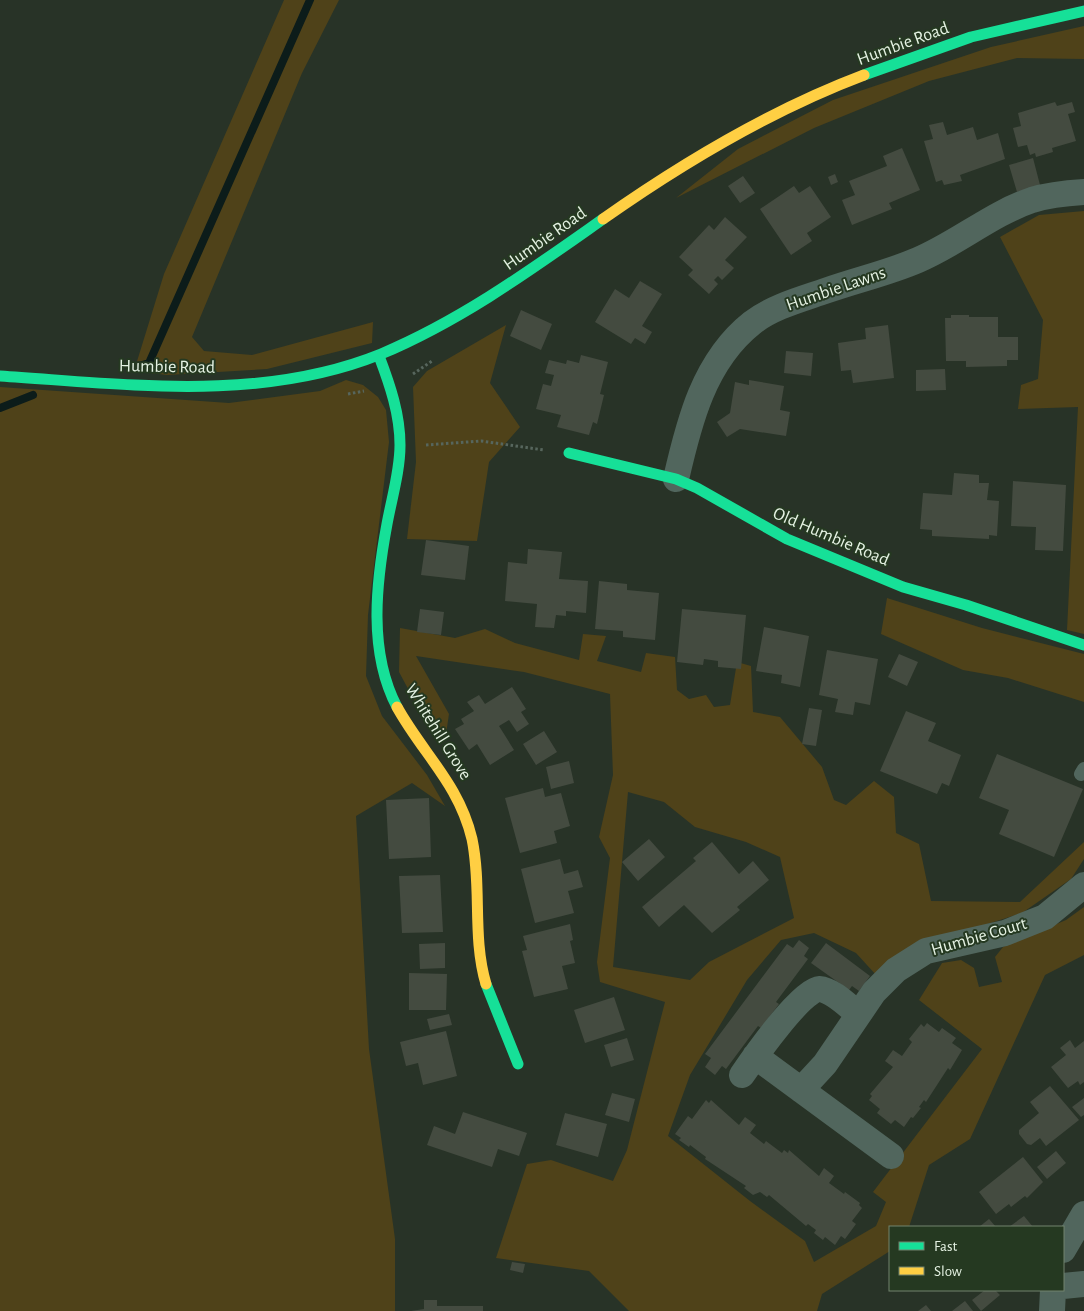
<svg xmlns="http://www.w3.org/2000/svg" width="1084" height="1311" font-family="'Alegreya Sans',sans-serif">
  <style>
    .green { fill: #4f4219; fill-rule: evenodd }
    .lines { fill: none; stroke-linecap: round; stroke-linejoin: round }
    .stream { stroke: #0c1c1a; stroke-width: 8 }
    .building { fill: #444b40 }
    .path { stroke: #57665d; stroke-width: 3; stroke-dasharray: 2.5 2.5; stroke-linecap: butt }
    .lane { stroke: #51665d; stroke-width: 14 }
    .street { stroke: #51665d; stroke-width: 26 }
    .fast { stroke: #16e098; stroke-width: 11 }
    .slow { stroke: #ffcf43; stroke-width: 11 }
    .labels { text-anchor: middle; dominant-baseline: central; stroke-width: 4; stroke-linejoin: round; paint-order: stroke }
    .street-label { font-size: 18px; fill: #e5f2e3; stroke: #253921 }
  </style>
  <rect width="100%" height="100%" fill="#283327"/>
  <path class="green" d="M 284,0 L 339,0 L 302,73 L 192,337 L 204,351 L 252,355 L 373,322 L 372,343 L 267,369 L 167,375 L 134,371 L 164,274 Z
    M 1084,26 L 1084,59 L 1017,58 L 929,81 L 814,128 L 676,198 L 738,149 L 833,100 L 991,47 Z
    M 1084,211 L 1084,634 L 1067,630 L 1078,407 L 1018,409 L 1021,385 L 1038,379 L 1043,320 L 1000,237 L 1039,215 Z
    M 506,325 L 490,383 L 520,427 L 489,462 L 477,541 L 407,539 L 416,462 L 413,387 L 427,371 Z
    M 346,380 L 363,385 L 378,397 L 386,410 L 389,442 L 368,615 L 366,676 L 382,716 L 427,775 L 445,806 L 412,783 L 356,816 L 369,1049 L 395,1239 L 395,1311 L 0,1311 L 0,387 L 229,403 L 320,391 Z
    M 887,598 L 982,628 L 1084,654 L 1084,702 L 1008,678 L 963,670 L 881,634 Z
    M 400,628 L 455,638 L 485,629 L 515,643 L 579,660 L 583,634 L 606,636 L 597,661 L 641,672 L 646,653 L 675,657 L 677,690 L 689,699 L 706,695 L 714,707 L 730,705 L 737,662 L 751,666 L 753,712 L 780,717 L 822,767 L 834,800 L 846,805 L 874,781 L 894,797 L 896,833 L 919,844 L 931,901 L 1020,902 L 1084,842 L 1084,859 L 1071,879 L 1022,913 L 953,935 L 877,976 L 856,953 L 814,933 L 781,940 L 747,980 L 690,1075 L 668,1136 L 750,1201 L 805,1241 L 814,1262 L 876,1226 L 886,1202 L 873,1192 L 982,1049 L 919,1000 L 942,963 L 961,960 L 974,968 L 979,987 L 1002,982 L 995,957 L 1003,947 L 1066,920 L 1084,907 L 1084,955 L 1045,975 L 970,1139 L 929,1165 L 909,1227 L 890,1227 L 890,1251 L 822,1294 L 817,1311 L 629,1311 L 589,1271 L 496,1258 L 527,1164 L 551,1160 L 613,1181 L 627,1150 L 665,1002 L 600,982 L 597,962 L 610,858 L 599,837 L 613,775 L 610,694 L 524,672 L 416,656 L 449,714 L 445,741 L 427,724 L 399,672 ZM 628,792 L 664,802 L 695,827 L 746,842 L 780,857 L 794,918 L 709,962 L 690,980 L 613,967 Z"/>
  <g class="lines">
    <path class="stream" d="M 132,368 L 149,363 L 310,0
      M 0,408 L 33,395"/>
  </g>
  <path class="building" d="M 1055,102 L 1057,106 L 1072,102 L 1075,112 L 1068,114 L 1076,141 L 1052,148 L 1053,152 L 1036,157 L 1035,153 L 1030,155 L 1027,145 L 1018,147 L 1013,128 L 1021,126 L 1018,113 Z
    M 943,122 L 947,135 L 973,127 L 977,140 L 998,133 L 1005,159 L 960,175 L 962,181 L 944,185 L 942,180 L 936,182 L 924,141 L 933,139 L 929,125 Z
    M 902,148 L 920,190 L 889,203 L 892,209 L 852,225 L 842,200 L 855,195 L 849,181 L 887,166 L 883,156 Z
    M 1033,158 L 1040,185 L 1017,192 L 1009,165 Z
    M 835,174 L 838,182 L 831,185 L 828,177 Z
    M 743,176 L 755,193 L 740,203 L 728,186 Z
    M 794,186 L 799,193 L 810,186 L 831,217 L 807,233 L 812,241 L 791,255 L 760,209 Z
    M 725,217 L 747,237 L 725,260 L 734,268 L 722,280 L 718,276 L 714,280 L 718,284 L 709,294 L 688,275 L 693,270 L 679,257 L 709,225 L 714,230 Z
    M 640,281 L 662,294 L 642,326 L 652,332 L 645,344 L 635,338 L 631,344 L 595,322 L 615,289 L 629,298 Z
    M 521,310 L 552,324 L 541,350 L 510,336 Z
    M 951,315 L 969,315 L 969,317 L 998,317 L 998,337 L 1018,337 L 1018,360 L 1007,360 L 1007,366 L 966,367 L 966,361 L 946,361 L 945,318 L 951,318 Z
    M 888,325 L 894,378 L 853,383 L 851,370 L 841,371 L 838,343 L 866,339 L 865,328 Z
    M 786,351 L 813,353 L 811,376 L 784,373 Z
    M 581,355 L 608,362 L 600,394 L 604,395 L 597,424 L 593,422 L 589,435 L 557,427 L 561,415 L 536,409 L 543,384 L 551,386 L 554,375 L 545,373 L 549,360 L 566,364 L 567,360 L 579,363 Z
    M 945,369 L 946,390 L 916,391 L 916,370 Z
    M 749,380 L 784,386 L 780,410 L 790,412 L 786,436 L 740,429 L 727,437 L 717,422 L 730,413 L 735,382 L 749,385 Z
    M 954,473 L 979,475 L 979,483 L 989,483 L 987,500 L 999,501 L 997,536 L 989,535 L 989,539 L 932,536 L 932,530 L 920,529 L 923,493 L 952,495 Z
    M 1013,481 L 1066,485 L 1063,551 L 1035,550 L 1036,527 L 1011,526 Z
    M 426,540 L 469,546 L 465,580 L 421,575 Z
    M 528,549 L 562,552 L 559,579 L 588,581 L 586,613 L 566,611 L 566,616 L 556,615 L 554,628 L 535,627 L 537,604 L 505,601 L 508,562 L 527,564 Z
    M 599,581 L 627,584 L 627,590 L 659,593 L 655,640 L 623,637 L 623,631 L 595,629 Z
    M 420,609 L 444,612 L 441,635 L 417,632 Z
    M 682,609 L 746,615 L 741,669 L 718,667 L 718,661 L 704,659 L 703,665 L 677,662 Z
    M 764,627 L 809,636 L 800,687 L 781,683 L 782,675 L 756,671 Z
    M 827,650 L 878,659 L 870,705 L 855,702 L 853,715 L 835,712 L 838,699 L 819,695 Z
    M 899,654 L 918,662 L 907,686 L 888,677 Z
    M 512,687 L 526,709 L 521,712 L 529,724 L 517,732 L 509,720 L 499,726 L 514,750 L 490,765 L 477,744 L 469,750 L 455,729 L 464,724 L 461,719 L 474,711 L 467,702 L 479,695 L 485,704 Z
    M 809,708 L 822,710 L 816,746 L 802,744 Z
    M 906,711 L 936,723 L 928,741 L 961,755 L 949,786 L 942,783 L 937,794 L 880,771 Z
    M 544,731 L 557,752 L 536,765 L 523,744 Z
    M 997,754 L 1083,789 L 1054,857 L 999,834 L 1009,810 L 979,798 Z
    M 569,761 L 574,783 L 551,789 L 546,767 Z
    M 543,788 L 545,797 L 561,793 L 570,826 L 554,831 L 557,843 L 520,853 L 505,798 Z
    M 429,798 L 431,857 L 389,859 L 386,800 Z
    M 649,839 L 665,857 L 638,881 L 622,862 Z
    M 712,842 L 739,874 L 753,861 L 769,880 L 737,907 L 740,910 L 712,933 L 684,905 L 659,927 L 642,907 L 696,861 L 693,858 Z
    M 560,859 L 564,874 L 578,870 L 583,887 L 568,891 L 574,913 L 535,923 L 521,869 Z
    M 440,875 L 443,932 L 402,933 L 399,876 Z
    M 570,924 L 573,940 L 570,941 L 575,963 L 562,966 L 568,989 L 534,997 L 522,951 L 527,950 L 523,936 Z
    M 799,940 L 809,948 L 804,956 L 808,959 L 776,1002 L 779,1004 L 761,1028 L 758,1026 L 726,1069 L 722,1066 L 715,1075 L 705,1067 L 711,1058 L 705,1054 L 787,944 L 793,948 Z
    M 445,943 L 445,968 L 420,969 L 419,944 Z
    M 826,943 L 870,976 L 859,991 L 852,986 L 849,990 L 811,963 Z
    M 409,973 L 447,974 L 446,1010 L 409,1010 Z
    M 614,997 L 625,1030 L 585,1043 L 574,1010 Z
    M 449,1014 L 452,1025 L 430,1030 L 427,1019 Z
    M 927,1023 L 939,1032 L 942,1028 L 956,1038 L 952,1043 L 962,1050 L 950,1070 L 948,1068 L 926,1102 L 924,1100 L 919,1107 L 921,1108 L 913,1118 L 911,1117 L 904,1127 L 895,1120 L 891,1124 L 877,1113 L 880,1109 L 869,1100 L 872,1096 L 870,1094 L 893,1067 L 885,1061 L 893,1050 L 902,1056 L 912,1042 L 909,1039 L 921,1024 L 924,1027 Z
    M 446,1031 L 457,1076 L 423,1085 L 418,1063 L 406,1066 L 400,1042 Z
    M 627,1038 L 634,1060 L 611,1067 L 604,1045 Z
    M 1070,1040 L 1075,1048 L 1084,1041 L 1084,1082 L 1080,1085 L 1078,1081 L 1068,1088 L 1051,1067 L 1066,1055 L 1060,1048 Z
    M 1050,1086 L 1079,1120 L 1046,1146 L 1040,1138 L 1031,1145 L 1027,1144 L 1019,1134 L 1019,1130 L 1039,1113 L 1030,1102 Z
    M 612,1093 L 635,1099 L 629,1122 L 605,1115 Z
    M 1084,1098 L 1084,1115 L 1081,1117 L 1072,1107 Z
    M 706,1100 L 709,1103 L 711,1100 L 739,1125 L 745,1117 L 756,1125 L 750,1133 L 764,1144 L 766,1141 L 782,1153 L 784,1150 L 788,1153 L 789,1150 L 819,1176 L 824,1168 L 834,1176 L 829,1183 L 844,1194 L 845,1192 L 860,1203 L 859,1205 L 862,1208 L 852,1221 L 856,1224 L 845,1239 L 841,1236 L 835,1245 L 825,1237 L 823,1240 L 814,1233 L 816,1230 L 808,1224 L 806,1226 L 769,1195 L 767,1197 L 760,1192 L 753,1195 L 744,1188 L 746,1186 L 705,1159 L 706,1157 L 690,1145 L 689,1147 L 679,1140 L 681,1138 L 675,1134 L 688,1116 L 692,1119 Z
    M 463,1112 L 527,1133 L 519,1156 L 498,1149 L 492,1167 L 427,1145 L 434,1126 L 455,1134 Z
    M 565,1113 L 607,1124 L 598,1157 L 556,1145 Z
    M 1056,1151 L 1066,1163 L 1047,1179 L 1037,1167 Z
    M 1023,1157 L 1043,1182 L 1027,1198 L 1025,1196 L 1011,1207 L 1009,1204 L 996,1214 L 979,1192 Z
    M 1024,1216 L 1033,1227 L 1009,1227 Z
    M 989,1219 L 996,1227 L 979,1227 Z
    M 512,1262 L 525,1264 L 523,1273 L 510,1270 Z
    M 985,1290 L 995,1290 L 1000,1295 L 981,1311 L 972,1300 Z
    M 424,1300 L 437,1300 L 437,1306 L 483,1306 L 483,1311 L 411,1311 L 424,1309 Z
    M 965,1301 L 973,1311 L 952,1311 Z
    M 926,1305 L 931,1311 L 918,1311 Z"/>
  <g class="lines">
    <path class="path" d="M 413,374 L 432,361
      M 348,394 L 364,391
      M 426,445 L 481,441 L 544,450"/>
    <path class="lane" d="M 1081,774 L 1084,769"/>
    <path class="street" d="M 676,479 C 689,422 704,361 752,323 C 772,307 802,299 825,291 C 856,280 888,273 918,260 C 958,243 991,214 1032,200 C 1048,195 1067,193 1084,192
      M 755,1056 L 891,1156
      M 742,1075 C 753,1059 802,989 819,989 C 833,990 848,1006 858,1014
      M 801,1090 L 825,1064 L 874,992 L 896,970 L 926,951 L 1005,933 L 1045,917 L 1084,885
      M 1063,1250 L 1084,1214
      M 1063,1286 L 1084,1284
      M 1052,1311 L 1053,1290"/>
    <path class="fast" d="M 864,75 L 971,37 L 1084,11
      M 379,356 C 390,385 400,414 400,445 C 400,471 392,497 387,524 C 376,583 368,652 397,707
      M 0,376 C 126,384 260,403 381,354 C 462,320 532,269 603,219
      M 569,453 L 676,479 L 697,488 L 787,539 L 903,587 L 966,605 L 1084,645
      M 486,984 L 518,1064"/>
    <path class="slow" d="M 603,219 C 684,162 771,110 864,75
      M 397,707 C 423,754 459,784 472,839 C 482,887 472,937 486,984"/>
  </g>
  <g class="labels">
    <g class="street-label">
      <text transform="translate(903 44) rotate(-20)">Humbie Road</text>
      <text transform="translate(545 239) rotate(-35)">Humbie Road</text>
      <text transform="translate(836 289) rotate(-19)">Humbie Lawns</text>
      <text transform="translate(167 367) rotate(1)">Humbie Road</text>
      <text transform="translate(831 537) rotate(23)">Old Humbie Road</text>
      <text transform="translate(438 732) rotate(58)">Whitehill Grove</text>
      <text transform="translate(979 937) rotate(-16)">Humbie Court</text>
    </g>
  </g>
  <rect x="889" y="1226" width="175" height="65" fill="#253921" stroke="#72836f"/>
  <rect x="899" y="1242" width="25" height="8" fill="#16e098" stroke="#72836f"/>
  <text x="934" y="1251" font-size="15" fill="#e5f2e3">Fast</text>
  <rect x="899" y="1267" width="25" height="8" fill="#ffcf43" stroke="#72836f"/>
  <text x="934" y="1276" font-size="15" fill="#e5f2e3">Slow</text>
</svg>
